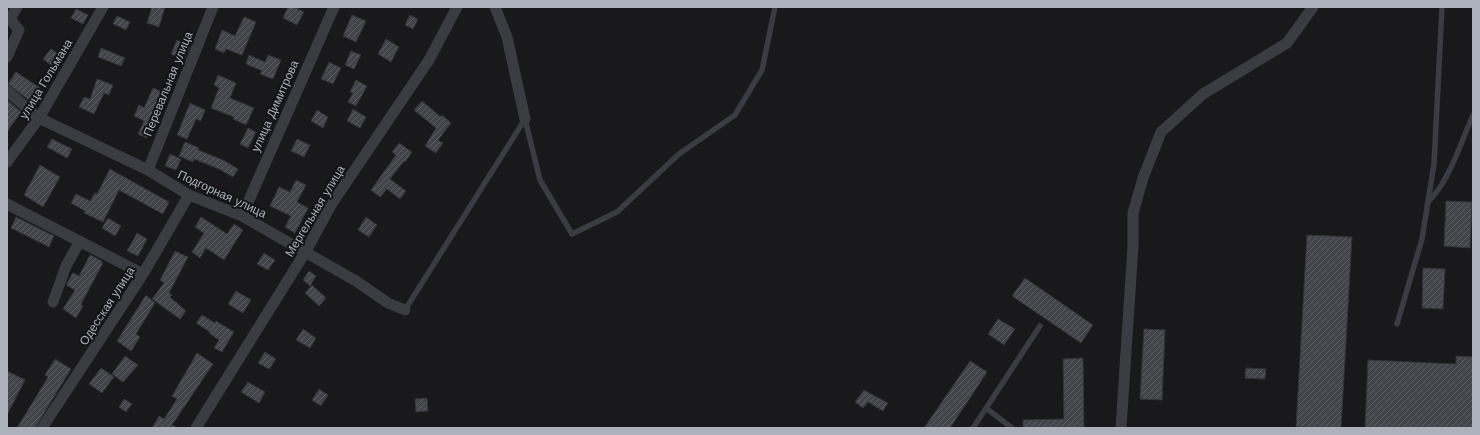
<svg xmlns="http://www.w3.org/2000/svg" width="1480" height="435" font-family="'Work Sans',sans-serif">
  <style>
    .building { fill: url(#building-hatch); stroke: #333338 }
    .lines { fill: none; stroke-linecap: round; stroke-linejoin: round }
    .lane { stroke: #3a3c41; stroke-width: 5.5 }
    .street { stroke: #3a3c41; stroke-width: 11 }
    .labels { text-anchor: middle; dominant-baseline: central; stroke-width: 4; stroke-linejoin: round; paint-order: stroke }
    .street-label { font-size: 12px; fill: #abb2bc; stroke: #141417 }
  </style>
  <defs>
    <pattern id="building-hatch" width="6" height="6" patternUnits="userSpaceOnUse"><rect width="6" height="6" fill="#434449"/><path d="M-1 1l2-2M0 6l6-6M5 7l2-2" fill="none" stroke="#5b5d61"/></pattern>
  </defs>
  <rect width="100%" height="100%" fill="#19191c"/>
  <path class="building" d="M 152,7 L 165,7 L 159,27 L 147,23 Z
    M 288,7 L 294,7 L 304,12 L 297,25 L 283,18 Z
    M 76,9 L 88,15 L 83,24 L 71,18 Z
    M 352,15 L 366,21 L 356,42 L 343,36 Z
    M 410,15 L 418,19 L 413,29 L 405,25 Z
    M 117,16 L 130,22 L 126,30 L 113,24 Z
    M 244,17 L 256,22 L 242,55 L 226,49 L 224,53 L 215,49 L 222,30 L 235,36 Z
    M 386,39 L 399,47 L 391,62 L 378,54 Z
    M 177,40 L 190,46 L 184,60 L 171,54 Z
    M 101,48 L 125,58 L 121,66 L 98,57 Z
    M 51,49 L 63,57 L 55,68 L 43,59 Z
    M 351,51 L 361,55 L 354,69 L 345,65 Z
    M 249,55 L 265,62 L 268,55 L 281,60 L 273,79 L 260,74 L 262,71 L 246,64 Z
    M 329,62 L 341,68 L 333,84 L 321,79 Z
    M 16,72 L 40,88 L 30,101 L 8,84 Z
    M 218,75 L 236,83 L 230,98 L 254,108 L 246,125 L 233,119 L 234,117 L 211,108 L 219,88 L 214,85 Z
    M 97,79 L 113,85 L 109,95 L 104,93 L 94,114 L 79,107 L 84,97 L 90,99 Z
    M 356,80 L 367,86 L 356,106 L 348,102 L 353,93 L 350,92 Z
    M 153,88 L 167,94 L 147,138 L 138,134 L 144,121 L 134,116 L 139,105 L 144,108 Z
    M 7,100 L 21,112 L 7,132 Z
    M 422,101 L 441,117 L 442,115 L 451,123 L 438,140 L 443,143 L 436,153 L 425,146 L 436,128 L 414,110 Z
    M 190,103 L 205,110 L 201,121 L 196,119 L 187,139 L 177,135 Z
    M 353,109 L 366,117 L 360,128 L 347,121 Z
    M 317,110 L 328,117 L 323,128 L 311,121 Z
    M 248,128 L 256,132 L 248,148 L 240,144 Z
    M 52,139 L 72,149 L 67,158 L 47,147 Z
    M 297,139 L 310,145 L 304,157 L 291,151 Z
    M 185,142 L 199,148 L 198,150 L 223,160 L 238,169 L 233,177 L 219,169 L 194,159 L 193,162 L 179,156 Z
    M 399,143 L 412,152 L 405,162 L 404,161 L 390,179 L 406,191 L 400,199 L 387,189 L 380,197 L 371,190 L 396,155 L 392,152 Z
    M 170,154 L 181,159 L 176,170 L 165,166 Z
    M 40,165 L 60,177 L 43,207 L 24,195 Z
    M 110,169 L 169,202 L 163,214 L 119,190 L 103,222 L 84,213 L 85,211 L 71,203 L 76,194 L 90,201 L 95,193 L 97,194 Z
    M 296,180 L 306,185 L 297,202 L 308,208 L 295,233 L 285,227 L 291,216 L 270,206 L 279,187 L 290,192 Z
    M 1446,201 L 1472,202 L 1470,248 L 1444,246 Z
    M 16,217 L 54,236 L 49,247 L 11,228 Z
    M 201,217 L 227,234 L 234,224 L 243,230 L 224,260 L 206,248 L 200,258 L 192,252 L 204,233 L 195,227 Z
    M 366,217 L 377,225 L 369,237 L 358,230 Z
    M 108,218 L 121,226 L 115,236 L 102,228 Z
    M 137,233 L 147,239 L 138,256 L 127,251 Z
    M 1307,235 L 1352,237 L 1341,428 L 1296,427 Z
    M 175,251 L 188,257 L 169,293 L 172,295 L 170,297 L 186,311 L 180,319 L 152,299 L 164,283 L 160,280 Z
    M 264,253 L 275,260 L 268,270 L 257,264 Z
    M 90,255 L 102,261 L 101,262 L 103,263 L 81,304 L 83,306 L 76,318 L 63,309 L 75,290 L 66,285 L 73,273 L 79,276 Z
    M 1423,268 L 1445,269 L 1443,309 L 1422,308 Z
    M 309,271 L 316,276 L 310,286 L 303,280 Z
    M 1025,278 L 1093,325 L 1081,343 L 1012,296 Z
    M 312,285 L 326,298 L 319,306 L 305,293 Z
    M 236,291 L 251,300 L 243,313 L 228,304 Z
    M 146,295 L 155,303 L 136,334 L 140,337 L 131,351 L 117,341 Z
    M 202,315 L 215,323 L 216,321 L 234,332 L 222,352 L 214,348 L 219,340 L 209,333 L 210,332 L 196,323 Z
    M 998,319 L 1015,329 L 1004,345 L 988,334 Z
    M 303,329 L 316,338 L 310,348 L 296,340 Z
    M 1144,329 L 1165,330 L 1162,400 L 1140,399 Z
    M 265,352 L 276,359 L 269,369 L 258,363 Z
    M 197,353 L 213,364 L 172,425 L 178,428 L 152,428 L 159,416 L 164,419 L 177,399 L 172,396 Z
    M 125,356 L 138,365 L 123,382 L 112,374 Z
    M 1456,356 L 1473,357 L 1473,428 L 1365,428 L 1368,360 L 1456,364 Z
    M 1083,358 L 1084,428 L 1023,428 L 1023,420 L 1064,419 L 1063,359 Z
    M 55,359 L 71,369 L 35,428 L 17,428 L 48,377 L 45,375 Z
    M 970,361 L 987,372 L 976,389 L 950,428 L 924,428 Z
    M 101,368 L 114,377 L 102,393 L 89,384 Z
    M 1246,368 L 1266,369 L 1265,379 L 1245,378 Z
    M 7,371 L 25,380 L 7,415 Z
    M 248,382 L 265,392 L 259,403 L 241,392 Z
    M 319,389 L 328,395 L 321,406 L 312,400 Z
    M 864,390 L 888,403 L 883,411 L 868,402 L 863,408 L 855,402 Z
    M 427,398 L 428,411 L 416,412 L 415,399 Z
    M 124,399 L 132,404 L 126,412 L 119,407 Z"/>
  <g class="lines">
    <path class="lane" d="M 525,119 L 540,180 L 572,234 L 617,212 L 679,154 L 735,115 L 762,70 L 775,7
      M 1428,202 C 1449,182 1461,142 1473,115
      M 405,310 L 525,119
      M 1397,324 L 1422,239 L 1434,164 L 1442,7
      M 986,408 L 1012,428
      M 973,428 L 1040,326"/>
    <path class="street" d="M 495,7 L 507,37 L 525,119
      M 7,57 L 19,30 L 10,19 L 17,7
      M 7,91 L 39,118 L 148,170 L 189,195 L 242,216 L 356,281 L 388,303 L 405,310
      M 7,162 L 39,118 L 103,7
      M 148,170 L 213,7
      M 7,204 L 143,274
      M 242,216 L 334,7
      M 53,302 L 66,266 L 80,241
      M 42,428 L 143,274 L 189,195
      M 196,428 L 306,251 L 331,205 L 429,60 L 457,7
      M 1121,428 L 1133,246 L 1133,213 L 1143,178 L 1161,132 L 1203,94 L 1287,43 L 1313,7"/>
  </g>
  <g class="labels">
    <g class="street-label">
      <text transform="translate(46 79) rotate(-59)">улица Гольмана</text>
      <text transform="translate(168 84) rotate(-68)">Перевальная улица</text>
      <text transform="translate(275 106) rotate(-66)">улица Димитрова</text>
      <text transform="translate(222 194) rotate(25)">Подгорная улица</text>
      <text transform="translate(315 211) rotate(-59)">Мергельная улица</text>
      <text transform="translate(107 306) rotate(-57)">Одесская улица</text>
    </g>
  </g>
  <rect width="1480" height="435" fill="none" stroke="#abb2bc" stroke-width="16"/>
</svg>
